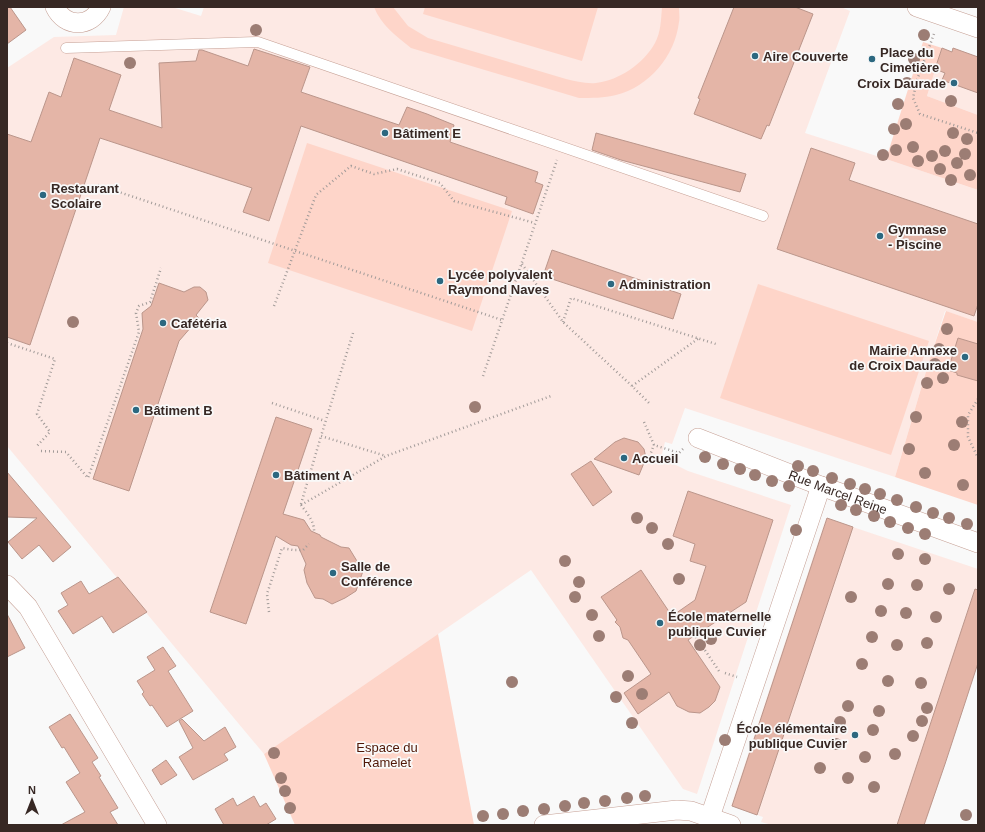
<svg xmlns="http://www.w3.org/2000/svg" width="985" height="832" font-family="Arial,sans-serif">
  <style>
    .built { fill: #fde9e4 }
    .green { fill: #fed5c9 }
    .building { fill: #e4b5a7; stroke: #bb968b }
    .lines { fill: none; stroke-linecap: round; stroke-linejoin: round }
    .service-casing { stroke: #c6a095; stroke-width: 11 }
    .minor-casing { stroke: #c6a095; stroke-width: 20 }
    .path { stroke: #a29b99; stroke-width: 2.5; stroke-dasharray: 1 3; stroke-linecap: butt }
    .service { stroke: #fff; stroke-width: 10 }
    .minor { stroke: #fff; stroke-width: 19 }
    .tree { fill: #9c7d74 }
    .poi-dot { fill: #2c6880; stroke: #f9f9f9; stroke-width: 1.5 }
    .labels { text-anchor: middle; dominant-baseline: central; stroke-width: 3.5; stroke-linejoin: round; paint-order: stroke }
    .poi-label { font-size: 13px; font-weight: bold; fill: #372824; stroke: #f9f9f9; text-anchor: start }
    .street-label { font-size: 13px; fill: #372824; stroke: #f9f9f9 }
    .park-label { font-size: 13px; fill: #501807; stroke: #f9f9f9 }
  </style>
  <rect width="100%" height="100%" fill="#f9f9f9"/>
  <path class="built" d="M 124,7 L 172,7 L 201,16 L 204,7 L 841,7 L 850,11 L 805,133 L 886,159 L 978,190 L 978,322 L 945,311 L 930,358 L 895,477 L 685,408 L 672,444 L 665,442 L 662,454 L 668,457 L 668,461 L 688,471 L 791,505 L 697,794 L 683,789 L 531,570 L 264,754 L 7,446 L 7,68 L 54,37 L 116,35 Z
    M 942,48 L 952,52 L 953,48 L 978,57 L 978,115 L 927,96 Z
    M 826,518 L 978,569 L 978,663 L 925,825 L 772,825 L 761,822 L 763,817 L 731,806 Z"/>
  <path class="green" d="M 374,7 L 393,7 L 408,26 L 428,38 L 566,79 C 575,81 586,84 596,83 C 620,80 643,64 655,43 C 661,32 661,19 662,7 L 679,7 C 679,12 680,18 679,22 C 675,56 649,87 616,95 C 604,98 592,98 579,98 L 411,48 C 396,36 381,25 374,7 Z
    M 425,7 L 598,7 L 582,61 L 423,14 Z
    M 923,42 L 942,48 L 927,96 L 978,115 L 978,190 L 886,159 Z
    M 307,143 L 512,211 L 472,331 L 268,263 Z
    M 758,284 L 929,341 L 891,455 L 720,398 Z
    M 946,311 L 978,322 L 978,505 L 895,477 L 930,358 Z
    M 438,634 L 474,825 L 295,825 L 264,754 Z"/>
  <path class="building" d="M 7,7 L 10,7 L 26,30 L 7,44 Z
    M 734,7 L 795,7 L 813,14 L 769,126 L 767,125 L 761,139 L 694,114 L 700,99 L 698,98 Z
    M 942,48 L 952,52 L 953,48 L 978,57 L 978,93 L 942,80 L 945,73 L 935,69 Z
    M 254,49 L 310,67 L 301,92 L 399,125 L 407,107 L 427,114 L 454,125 L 450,142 L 538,172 L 535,182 L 543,185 L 533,214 L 505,204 L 507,197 L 301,126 L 269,221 L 243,212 L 252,188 L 100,138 L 30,345 L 7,337 L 7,134 L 31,142 L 49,92 L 61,97 L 74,58 L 121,75 L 109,110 L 162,128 L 159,63 L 196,61 L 199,50 L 202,50 L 248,66 Z
    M 596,133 L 746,174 L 740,192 L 621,160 L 592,150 Z
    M 811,148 L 855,163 L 849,180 L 978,224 L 978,304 L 974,316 L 777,249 Z
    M 552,250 L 681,294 L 673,319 L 543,276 Z
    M 159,283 L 184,292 L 194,287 L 200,287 L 206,292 L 208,300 L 196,315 L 199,318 L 179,341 L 129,491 L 93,479 L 143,329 L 142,313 L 151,306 Z
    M 958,338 L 978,344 L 978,381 L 957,375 L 957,373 L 948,370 Z
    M 276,417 L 312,429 L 283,514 L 304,520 L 311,531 L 320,535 L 321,537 L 341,547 L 349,548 L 363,571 L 356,591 L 345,598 L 332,604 L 323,599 L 315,598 L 307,583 L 304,570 L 306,564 L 298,546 L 291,545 L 276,536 L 246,624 L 210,612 Z
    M 624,438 L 638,442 L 644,449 L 646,458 L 639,475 L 594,459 L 615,442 Z
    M 591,461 L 612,492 L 593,506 L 571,474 Z
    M 7,472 L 71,547 L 53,562 L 39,545 L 22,559 L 8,542 L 37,518 L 7,517 Z
    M 688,491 L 773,520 L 746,602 L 688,640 L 720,687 L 715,701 L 709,707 L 700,713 L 689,712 L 677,706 L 669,692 L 638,714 L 624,693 L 651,674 L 628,640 L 623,638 L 620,627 L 615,622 L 617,620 L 601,597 L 641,570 L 672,616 L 695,600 L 706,566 L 690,561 L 695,544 L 673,536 Z
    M 827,518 L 853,527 L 757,815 L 732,806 Z
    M 118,577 L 147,612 L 113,633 L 102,616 L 73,634 L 58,611 L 68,605 L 61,593 L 81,581 L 89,594 Z
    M 975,589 L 978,590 L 978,663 L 945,764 L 924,825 L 897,825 Z
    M 7,614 L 25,648 L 7,657 Z
    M 163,647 L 176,666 L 168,671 L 193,711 L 167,727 L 152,705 L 150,706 L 142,694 L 144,692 L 137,681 L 155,670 L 147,657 Z
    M 70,714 L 98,758 L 92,762 L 101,776 L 99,777 L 118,808 L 110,812 L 118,825 L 61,825 L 85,812 L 66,782 L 80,773 L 64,747 L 62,748 L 49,727 Z
    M 182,719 L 204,741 L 225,727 L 236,747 L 224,754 L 228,760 L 193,780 L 179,757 L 193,748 L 179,721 Z
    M 166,760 L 177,775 L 161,785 L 152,770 Z
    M 254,796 L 260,807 L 266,803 L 276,819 L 266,825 L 224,825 L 215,809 L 233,798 L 237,806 Z"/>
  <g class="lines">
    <defs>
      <path id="service" d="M 66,48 L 258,42 L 763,216"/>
      <g id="minor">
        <path d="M 55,7 C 65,28 91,28 101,7"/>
        <path d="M 917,7 L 978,28"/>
        <path id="s1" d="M 698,438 L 821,486 L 978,543"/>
        <path d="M 7,585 L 28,607 L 157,825"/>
        <path d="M 710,817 L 821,486"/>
        <path d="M 544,825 L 677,810 L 691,811 L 731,825"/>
      </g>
    </defs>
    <use href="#service" class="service-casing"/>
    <use href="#minor" class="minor-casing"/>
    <path class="path" d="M 934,34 L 917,80 L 913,98 L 920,114 L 978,133
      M 98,185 L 502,320
      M 522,264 L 563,322 L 632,386 L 651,405
      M 274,306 L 316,195 L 351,166 L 374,174 L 397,169 L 440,183 L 454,201 L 535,223
      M 563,322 L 571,298 L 716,344
      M 353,333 L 321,436 L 386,456
      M 7,343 L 55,359 L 37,414 L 50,432 L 37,446
      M 483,376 L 557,160
      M 632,386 L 699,338
      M 978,399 L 968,415 L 968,437 L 978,458
      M 272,403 L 325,421
      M 644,422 L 654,445 L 679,453 L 683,449
      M 41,451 L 66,452 L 88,478 L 139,332 L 136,313 L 139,306 L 150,302 L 161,268
      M 648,460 L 654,445
      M 301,504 L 321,436
      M 301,505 L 386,456 L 551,396
      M 301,505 C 307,513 315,522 314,533
      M 269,612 L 267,594 L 282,548 L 293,550 L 303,550 L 309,544
      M 696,637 L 719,671
      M 725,673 L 737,677"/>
    <use href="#service" class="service"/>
    <use href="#minor" class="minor"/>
  </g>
  <g class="tree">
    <circle cx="256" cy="30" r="6"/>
    <circle cx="924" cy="35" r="6"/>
    <circle cx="914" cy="59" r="6"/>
    <circle cx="130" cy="63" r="6"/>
    <circle cx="907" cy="83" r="6"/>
    <circle cx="951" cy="101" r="6"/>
    <circle cx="898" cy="104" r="6"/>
    <circle cx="906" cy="124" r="6"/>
    <circle cx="894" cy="129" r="6"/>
    <circle cx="953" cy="133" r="6"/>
    <circle cx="967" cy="139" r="6"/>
    <circle cx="913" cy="147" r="6"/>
    <circle cx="896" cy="150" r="6"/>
    <circle cx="945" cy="151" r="6"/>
    <circle cx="965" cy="154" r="6"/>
    <circle cx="883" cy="155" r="6"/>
    <circle cx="932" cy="156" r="6"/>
    <circle cx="918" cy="161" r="6"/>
    <circle cx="957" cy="163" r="6"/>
    <circle cx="940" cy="169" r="6"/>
    <circle cx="970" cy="175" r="6"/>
    <circle cx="951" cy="180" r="6"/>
    <circle cx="73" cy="322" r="6"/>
    <circle cx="947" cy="329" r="6"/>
    <circle cx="939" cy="349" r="6"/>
    <circle cx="935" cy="364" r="6"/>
    <circle cx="943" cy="378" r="6"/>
    <circle cx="927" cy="383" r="6"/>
    <circle cx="475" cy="407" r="6"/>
    <circle cx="916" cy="417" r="6"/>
    <circle cx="962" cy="422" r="6"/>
    <circle cx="954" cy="445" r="6"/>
    <circle cx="909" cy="449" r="6"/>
    <circle cx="705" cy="457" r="6"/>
    <circle cx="723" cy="464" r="6"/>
    <circle cx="798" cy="466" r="6"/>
    <circle cx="740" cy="469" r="6"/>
    <circle cx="813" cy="471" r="6"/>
    <circle cx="925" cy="473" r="6"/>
    <circle cx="755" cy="475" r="6"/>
    <circle cx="832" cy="478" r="6"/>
    <circle cx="772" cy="481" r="6"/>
    <circle cx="850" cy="484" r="6"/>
    <circle cx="963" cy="485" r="6"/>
    <circle cx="789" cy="486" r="6"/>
    <circle cx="865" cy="489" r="6"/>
    <circle cx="880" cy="494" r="6"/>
    <circle cx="897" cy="500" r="6"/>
    <circle cx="841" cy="505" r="6"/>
    <circle cx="916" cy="507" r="6"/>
    <circle cx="856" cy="510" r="6"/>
    <circle cx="933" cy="513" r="6"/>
    <circle cx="874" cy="516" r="6"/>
    <circle cx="637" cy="518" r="6"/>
    <circle cx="949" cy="518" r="6"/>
    <circle cx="890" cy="522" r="6"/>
    <circle cx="967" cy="524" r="6"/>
    <circle cx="652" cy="528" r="6"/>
    <circle cx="908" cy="528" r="6"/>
    <circle cx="796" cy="530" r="6"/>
    <circle cx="925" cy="534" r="6"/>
    <circle cx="668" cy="544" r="6"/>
    <circle cx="898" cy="554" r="6"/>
    <circle cx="925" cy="559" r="6"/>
    <circle cx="565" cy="561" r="6"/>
    <circle cx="679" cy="579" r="6"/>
    <circle cx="579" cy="582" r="6"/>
    <circle cx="888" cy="584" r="6"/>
    <circle cx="917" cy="585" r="6"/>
    <circle cx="949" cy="589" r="6"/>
    <circle cx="575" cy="597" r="6"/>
    <circle cx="851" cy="597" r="6"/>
    <circle cx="881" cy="611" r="6"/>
    <circle cx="906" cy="613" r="6"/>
    <circle cx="592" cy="615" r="6"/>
    <circle cx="936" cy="617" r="6"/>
    <circle cx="599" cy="636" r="6"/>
    <circle cx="872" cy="637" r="6"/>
    <circle cx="711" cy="639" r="6"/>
    <circle cx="927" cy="643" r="6"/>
    <circle cx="700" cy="645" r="6"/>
    <circle cx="897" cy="645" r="6"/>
    <circle cx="862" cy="664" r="6"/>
    <circle cx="628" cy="676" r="6"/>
    <circle cx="888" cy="681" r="6"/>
    <circle cx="512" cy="682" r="6"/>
    <circle cx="921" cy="683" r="6"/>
    <circle cx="642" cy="694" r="6"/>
    <circle cx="616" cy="697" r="6"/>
    <circle cx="848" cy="706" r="6"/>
    <circle cx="927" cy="708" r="6"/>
    <circle cx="879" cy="711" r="6"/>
    <circle cx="922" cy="721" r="6"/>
    <circle cx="840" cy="722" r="6"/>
    <circle cx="632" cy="723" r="6"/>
    <circle cx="873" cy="730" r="6"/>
    <circle cx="913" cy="736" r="6"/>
    <circle cx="725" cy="740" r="6"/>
    <circle cx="836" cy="744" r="6"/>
    <circle cx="274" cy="753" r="6"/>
    <circle cx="895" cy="754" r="6"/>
    <circle cx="865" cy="757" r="6"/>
    <circle cx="820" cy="768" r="6"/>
    <circle cx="281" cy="778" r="6"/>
    <circle cx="848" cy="778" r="6"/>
    <circle cx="874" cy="787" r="6"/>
    <circle cx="285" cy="791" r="6"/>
    <circle cx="645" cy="796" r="6"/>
    <circle cx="627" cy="798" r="6"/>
    <circle cx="605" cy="801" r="6"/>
    <circle cx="584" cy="803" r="6"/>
    <circle cx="565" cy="806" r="6"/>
    <circle cx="290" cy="808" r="6"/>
    <circle cx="544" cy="809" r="6"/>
    <circle cx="523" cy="811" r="6"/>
    <circle cx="503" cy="814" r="6"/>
    <circle cx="966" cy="815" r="6"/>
    <circle cx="483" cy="816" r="6"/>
  </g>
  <g class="poi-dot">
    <circle cx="755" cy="56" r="4"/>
    <circle cx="872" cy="59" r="4"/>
    <circle cx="954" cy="83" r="4"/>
    <circle cx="385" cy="133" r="4"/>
    <circle cx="43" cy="195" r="4"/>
    <circle cx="880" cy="236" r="4"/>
    <circle cx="440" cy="281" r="4"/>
    <circle cx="611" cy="284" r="4"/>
    <circle cx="163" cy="323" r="4"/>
    <circle cx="965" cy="357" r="4"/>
    <circle cx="136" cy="410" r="4"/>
    <circle cx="624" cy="458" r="4"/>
    <circle cx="276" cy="475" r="4"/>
    <circle cx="333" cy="573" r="4"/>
    <circle cx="660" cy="623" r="4"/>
    <circle cx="855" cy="735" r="4"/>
  </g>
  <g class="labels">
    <g class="poi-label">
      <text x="880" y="52">Place du<tspan x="880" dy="15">Cimetière</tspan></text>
      <text x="763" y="56">Aire Couverte</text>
      <text x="946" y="83" text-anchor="end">Croix Daurade</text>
      <text x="393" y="133">Bâtiment E</text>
      <text x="51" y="188">Restaurant<tspan x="51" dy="15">Scolaire</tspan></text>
      <text x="888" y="229">Gymnase<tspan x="888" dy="15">- Piscine</tspan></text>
      <text x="448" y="274">Lycée polyvalent<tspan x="448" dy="15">Raymond Naves</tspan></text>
      <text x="619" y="284">Administration</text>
      <text x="171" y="323">Cafétéria</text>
      <text x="957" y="350" text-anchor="end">Mairie Annexe<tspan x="957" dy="15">de Croix Daurade</tspan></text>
      <text x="144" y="410">Bâtiment B</text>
      <text x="632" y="458">Accueil</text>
      <text x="284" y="475">Bâtiment A</text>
      <text x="341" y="566">Salle de<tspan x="341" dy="15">Conférence</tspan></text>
      <text x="668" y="616">École maternelle<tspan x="668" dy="15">publique Cuvier</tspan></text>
      <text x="847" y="728" text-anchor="end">École élémentaire<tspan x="847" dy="15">publique Cuvier</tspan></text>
    </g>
    <g class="street-label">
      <text stroke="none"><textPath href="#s1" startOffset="150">Rue Marcel Reine</textPath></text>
    </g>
    <g class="park-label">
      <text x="387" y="747">Espace du<tspan x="387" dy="15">Ramelet</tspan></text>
    </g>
  </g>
  <rect width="985" height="832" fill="none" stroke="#372824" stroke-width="16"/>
  <g transform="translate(32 800)" stroke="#f9f9f9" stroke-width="3" paint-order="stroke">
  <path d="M0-3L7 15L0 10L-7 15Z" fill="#372824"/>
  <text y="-6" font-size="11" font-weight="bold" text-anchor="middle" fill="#372824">N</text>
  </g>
</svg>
